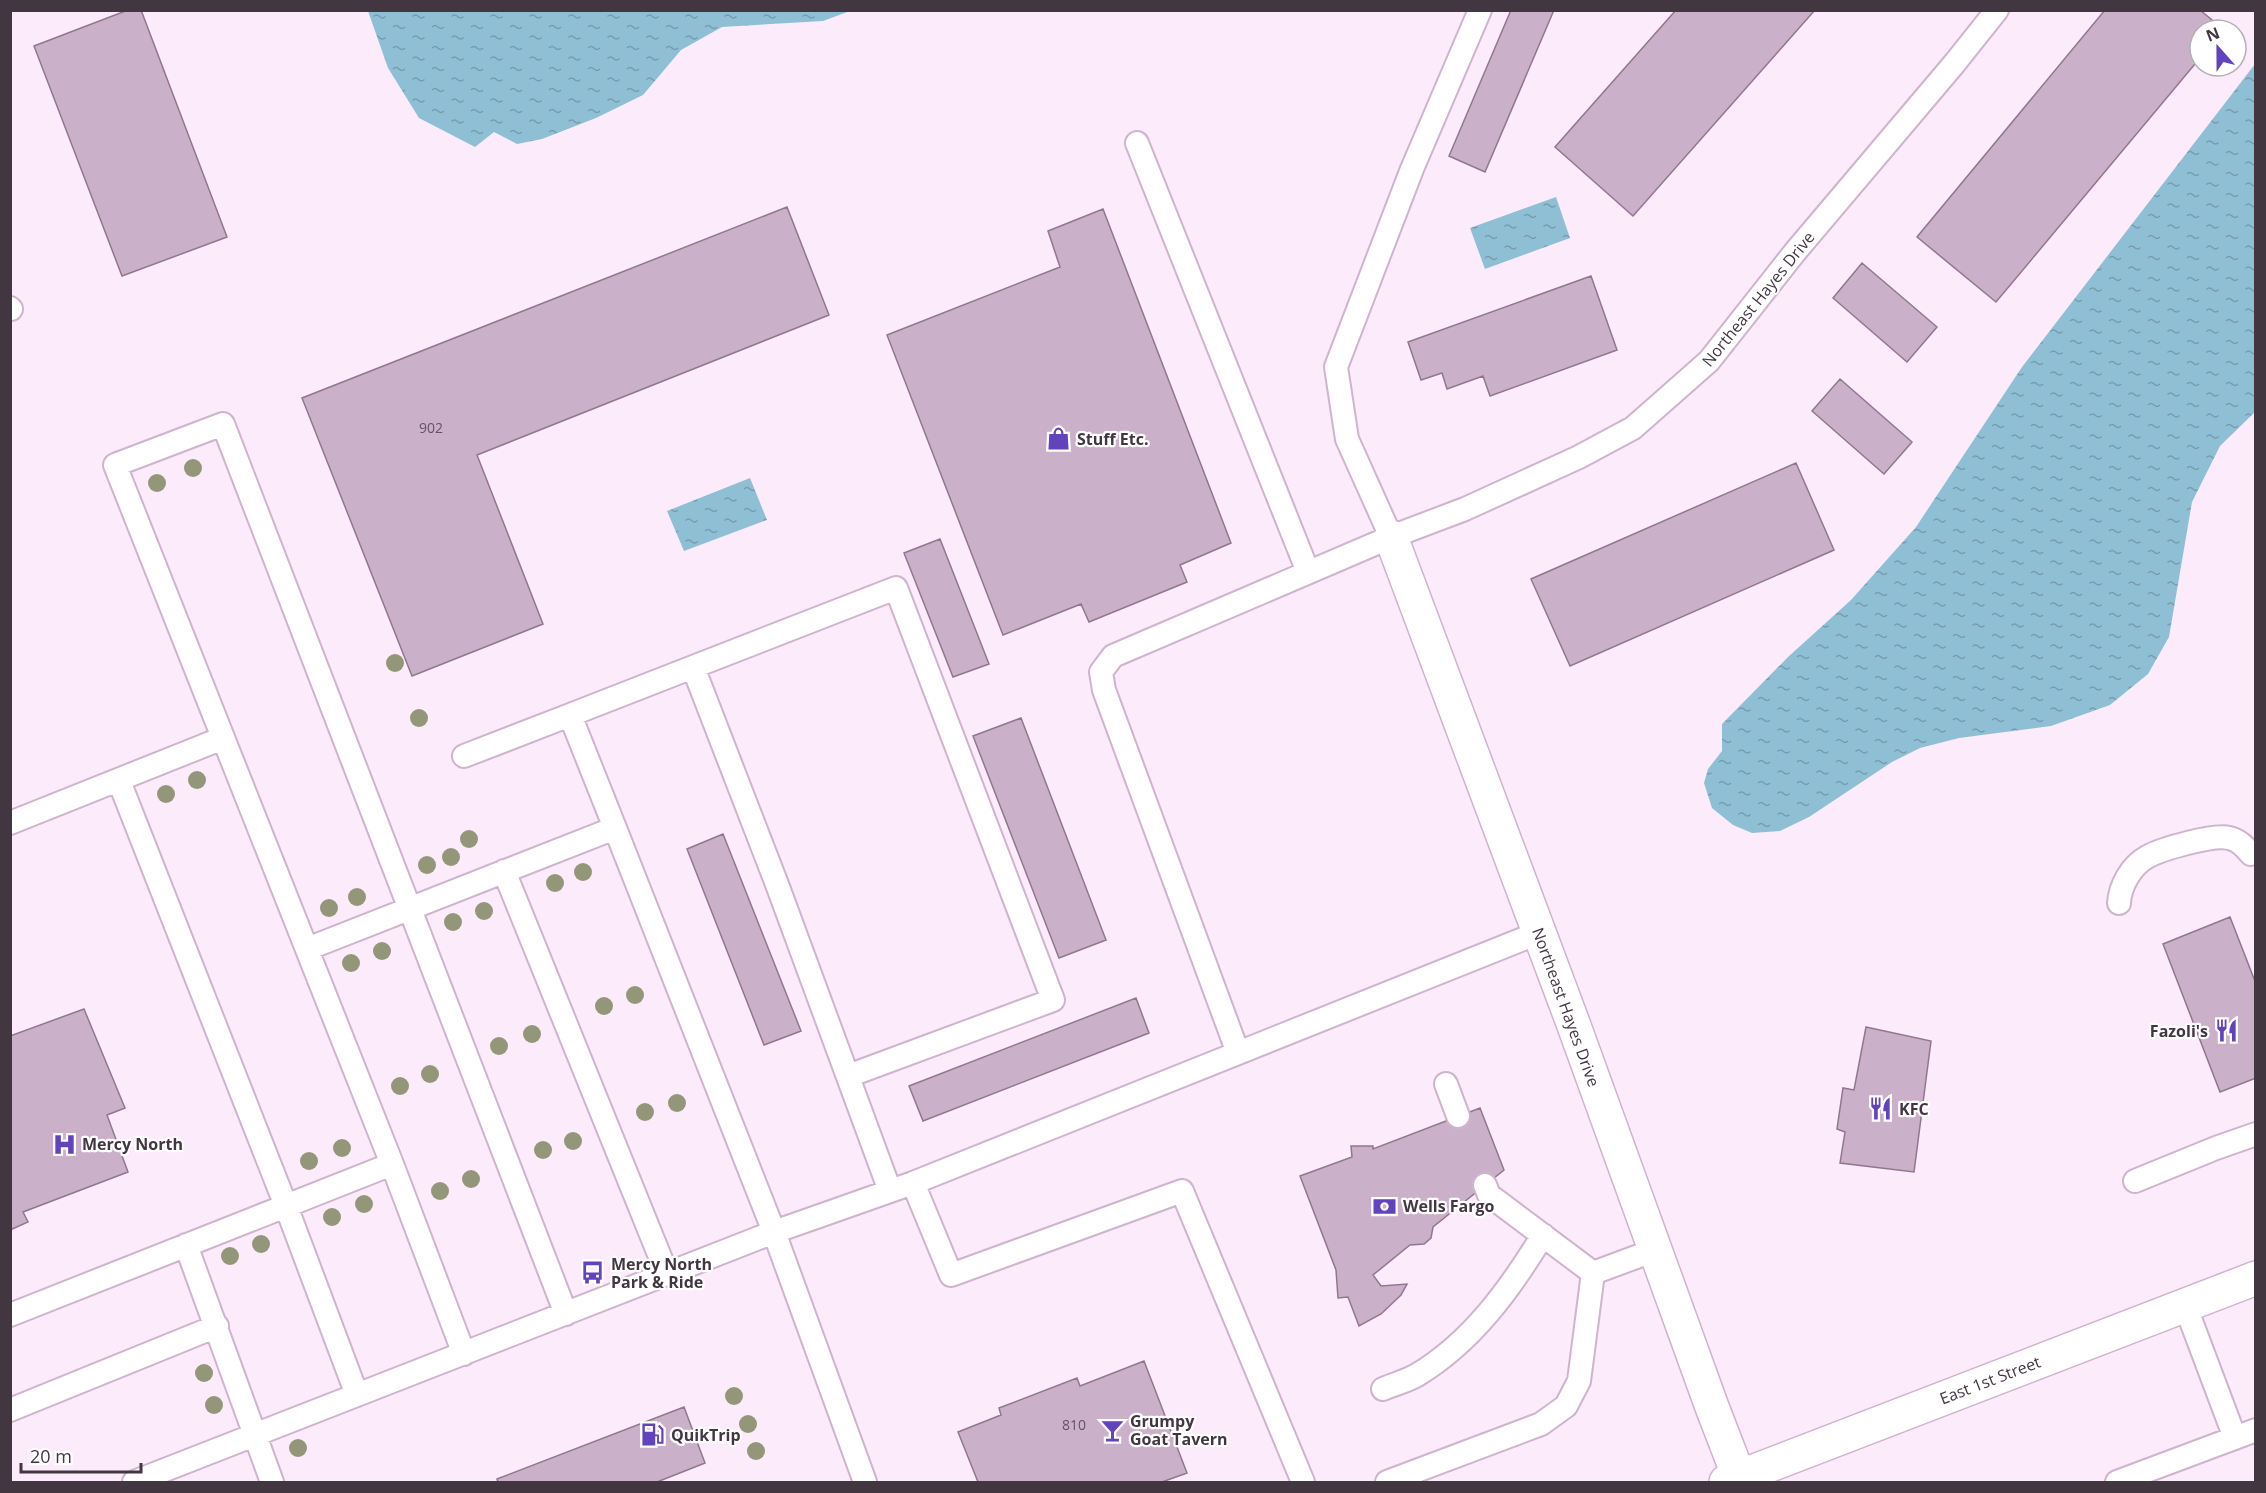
<svg xmlns="http://www.w3.org/2000/svg" width="2266" height="1493" font-family="'Open Sans',sans-serif">
  <style>
    .water { fill: url(#water-ripples) }
    .building { fill: #cbb0ca; stroke: #90778f; stroke-width: 1.5 }
    .lines { fill: none; stroke-linecap: round; stroke-linejoin: round }
    .service-casing { stroke: #ceb4cd; stroke-width: 26 }
    .minor-casing { stroke: #ceb4cd; stroke-width: 36 }
    .secondary-casing { stroke: #ceb4cd; stroke-width: 36 }
    .service { stroke: #fff; stroke-width: 22 }
    .minor { stroke: #fff; stroke-width: 33 }
    .secondary { stroke: #fff; stroke-width: 33 }
    .tree { fill: #94967a }
    .labels { text-anchor: middle; dominant-baseline: central; stroke-width: 4.5; stroke-linejoin: round; paint-order: stroke }
    .number-label { font-size: 14px; fill: #645563 }
    .street-label { font-size: 16px; fill: #423741; stroke: #fff }
    .poi-label { font-size: 16px; font-weight: bold; fill: #423741; stroke: #fff; text-anchor: start }
  </style>
  <defs>
    <pattern id="water-ripples" width="26" height="14" patternUnits="userSpaceOnUse" patternTransform="scale(1.5)"><rect width="26" height="14" fill="#8fbfd4"/><path d="M2 4q2-2 4 0t4 0M15 11q2-2 4 0t4 0" fill="none" stroke="#769cae"/></pattern>
  </defs>
  <rect width="100%" height="100%" fill="#fcebfb"/>
  <path class="water" d="M 368,11 L 368,10 L 850,11 L 823,21 L 722,27 L 681,50 L 643,95 L 596,118 L 542,139 L 517,144 L 494,132 L 475,147 L 419,118 L 388,68 Z
    M 2255,64 L 2255,412 L 2220,446 L 2192,502 L 2169,637 L 2148,674 L 2110,705 L 2051,726 L 1959,738 L 1920,748 L 1892,762 L 1809,817 L 1780,831 L 1752,833 L 1733,825 L 1712,808 L 1704,783 L 1708,769 L 1722,751 L 1722,724 L 1788,657 L 1851,600 L 1916,527 L 2022,367 Z
    M 1556,197 L 1570,238 L 1485,269 L 1470,228 Z
    M 750,478 L 767,520 L 684,551 L 667,511 Z"/>
  <path class="building" d="M 128,10 L 141,10 L 227,237 L 122,276 L 34,46 Z
    M 1511,10 L 1554,10 L 1485,172 L 1449,156 Z
    M 1676,10 L 1815,10 L 1633,216 L 1555,147 Z
    M 2105,10 L 2200,10 L 2224,30 L 2200,30 L 2200,58 L 1996,302 L 1917,237 Z
    M 787,207 L 829,315 L 477,455 L 543,624 L 412,676 L 302,398 Z
    M 1103,209 L 1231,543 L 1180,565 L 1187,582 L 1089,622 L 1081,604 L 1003,635 L 887,335 L 1060,267 L 1048,231 Z
    M 1862,263 L 1937,327 L 1907,362 L 1833,298 Z
    M 1591,276 L 1617,350 L 1490,396 L 1483,376 L 1447,389 L 1442,373 L 1421,380 L 1408,342 Z
    M 1840,379 L 1912,442 L 1884,474 L 1812,411 Z
    M 1796,463 L 1834,550 L 1570,666 L 1531,579 Z
    M 940,539 L 989,664 L 953,677 L 904,553 Z
    M 1021,718 L 1106,940 L 1059,958 L 973,736 Z
    M 723,834 L 801,1031 L 764,1045 L 687,849 Z
    M 2230,917 L 2256,984 L 2256,1078 L 2220,1092 L 2163,944 Z
    M 1136,998 L 1149,1033 L 923,1121 L 909,1086 Z
    M 84,1009 L 125,1108 L 107,1115 L 128,1172 L 23,1212 L 28,1222 L 10,1230 L 10,1036 Z
    M 1866,1027 L 1931,1041 L 1914,1172 L 1840,1163 L 1845,1132 L 1837,1129 L 1843,1088 L 1854,1090 Z
    M 1480,1108 L 1504,1170 L 1433,1227 L 1431,1238 L 1424,1244 L 1410,1245 L 1373,1275 L 1381,1286 L 1407,1284 L 1401,1295 L 1381,1314 L 1359,1326 L 1348,1297 L 1338,1298 L 1336,1270 L 1300,1176 L 1352,1157 L 1351,1146 L 1373,1146 L 1373,1149 Z
    M 1144,1361 L 1187,1473 L 1162,1482 L 978,1482 L 958,1432 L 1001,1415 L 999,1408 L 1077,1378 L 1080,1386 Z
    M 684,1407 L 705,1463 L 657,1482 L 498,1482 L 497,1479 Z"/>
  <g class="lines">
    <defs>
      <path id="service" d="M 1137,143 L 1308,572
        M 10,308 L 11,309
        M 1391,537 L 1347,439 L 1336,367 L 1412,169 L 1480,10
        M 693,667 L 896,588 L 1053,1000 L 848,1076
        M 464,756 L 570,715
        M 119,781 L 286,1206 L 357,1395
        M 10,823 L 223,738
        M 615,828 L 570,715 L 693,667 L 778,887 L 890,1191
        M 504,871 L 667,1274
        M 2119,903 C 2120,886 2131,866 2147,857 C 2161,849 2214,834 2229,838 C 2239,840 2245,847 2251,854
        M 307,949 L 615,828 L 774,1232 L 865,1482
        M 1238,1053 L 1104,690 L 1101,672 L 1113,656 L 1391,537 L 1465,509 L 1579,457 L 1633,428 L 1709,361 L 1795,252 L 1954,64 L 1997,10
        M 1446,1084 L 1458,1116
        M 2135,1181 L 2216,1148 L 2256,1134
        M 913,1183 L 951,1275 L 1182,1191 L 1303,1482
        M 1485,1185 L 1489,1195 L 1593,1273
        M 186,1245 L 272,1482
        M 2185,1305 L 2235,1438
        M 10,1315 L 392,1164
        M 464,1354 L 392,1164 L 115,465 L 223,424 L 566,1314
        M 1383,1389 C 1394,1384 1407,1381 1417,1375 C 1472,1342 1510,1289 1543,1235
        M 10,1410 L 217,1326
        M 134,1482 L 774,1232 L 913,1183 L 1538,933
        M 1387,1482 L 1541,1424 L 1566,1406 L 1579,1381 L 1593,1273 L 1655,1250
        M 2117,1482 L 2256,1430"/>
      <path id="minor" d="M 1391,537 L 1573,1023 L 1712,1407 L 1739,1477"/>
      <path id="secondary" d="M 1726,1482 L 2256,1278"/>
    </defs>
    <use href="#service" class="service-casing"/>
    <use href="#minor" class="minor-casing"/>
    <use href="#secondary" class="secondary-casing"/>
    <use href="#service" class="service"/>
    <use href="#minor" class="minor"/>
    <use href="#secondary" class="secondary"/>
  </g>
  <g class="tree">
    <circle cx="193" cy="468" r="9"/>
    <circle cx="157" cy="483" r="9"/>
    <circle cx="395" cy="663" r="9"/>
    <circle cx="419" cy="718" r="9"/>
    <circle cx="197" cy="780" r="9"/>
    <circle cx="166" cy="794" r="9"/>
    <circle cx="469" cy="839" r="9"/>
    <circle cx="451" cy="857" r="9"/>
    <circle cx="427" cy="865" r="9"/>
    <circle cx="583" cy="872" r="9"/>
    <circle cx="555" cy="883" r="9"/>
    <circle cx="357" cy="897" r="9"/>
    <circle cx="329" cy="908" r="9"/>
    <circle cx="484" cy="911" r="9"/>
    <circle cx="453" cy="922" r="9"/>
    <circle cx="382" cy="951" r="9"/>
    <circle cx="351" cy="963" r="9"/>
    <circle cx="635" cy="995" r="9"/>
    <circle cx="604" cy="1006" r="9"/>
    <circle cx="532" cy="1034" r="9"/>
    <circle cx="499" cy="1046" r="9"/>
    <circle cx="430" cy="1074" r="9"/>
    <circle cx="400" cy="1086" r="9"/>
    <circle cx="677" cy="1103" r="9"/>
    <circle cx="645" cy="1112" r="9"/>
    <circle cx="573" cy="1141" r="9"/>
    <circle cx="342" cy="1148" r="9"/>
    <circle cx="543" cy="1150" r="9"/>
    <circle cx="309" cy="1161" r="9"/>
    <circle cx="471" cy="1179" r="9"/>
    <circle cx="440" cy="1191" r="9"/>
    <circle cx="364" cy="1204" r="9"/>
    <circle cx="332" cy="1217" r="9"/>
    <circle cx="261" cy="1244" r="9"/>
    <circle cx="230" cy="1256" r="9"/>
    <circle cx="204" cy="1373" r="9"/>
    <circle cx="734" cy="1396" r="9"/>
    <circle cx="214" cy="1405" r="9"/>
    <circle cx="748" cy="1424" r="9"/>
    <circle cx="298" cy="1448" r="9"/>
    <circle cx="756" cy="1451" r="9"/>
  </g>
  <defs>
    <symbol id="shop-bare" viewBox="-9 -9 18 18"><path d="M-5-2.5h2.3a2.7 3.5 0 0 1 5.4 0H5L5.5 6h-11ZM-1.5-2.5h3a1.5 2.3 0 0 0-3 0Z" fill="#6343bb" stroke="#fff" stroke-width="2.5" paint-order="stroke"/></symbol>
    <symbol id="restaurant-bare" viewBox="-9 -9 18 18"><path d="M-5-6h1v4h1v-4h1v4h1v-4h1v5L-1.5 .5V6h-2V.5L-5-1ZM5-6V6H3V1.5H1.5Q1.5-4 5-6Z" fill="#6343bb" stroke="#fff" stroke-width="2.5" paint-order="stroke"/></symbol>
    <symbol id="hospital-bare" viewBox="-9 -9 18 18"><path d="M-5-5h3v3.5h4V-5h3V5h-3V1.5h-4V5h-3Z" fill="#6343bb" stroke="#fff" stroke-width="2.5" paint-order="stroke"/></symbol>
    <symbol id="bank-bare" viewBox="-9 -9 18 18"><path d="M-6-4H6V4H-6ZM0-2.3a2.3 2.3 0 1 0 0 4.6a2.3 2.3 0 1 0 0-4.6Z" fill="#6343bb" stroke="#fff" stroke-width="2.5" paint-order="stroke"/></symbol>
    <symbol id="bus-bare" viewBox="-9 -9 18 18"><path d="M-5-6H5V4H4V6H2V4H-2V6H-4V4H-5ZM-3.5-4V0h7V-4ZM-3.5 1.2v1.5H-2V1.2ZM2 1.2v1.5H3.5V1.2Z" fill="#6343bb" stroke="#fff" stroke-width="2.5" paint-order="stroke"/></symbol>
    <symbol id="bar-bare" viewBox="-9 -9 18 18"><path d="M-6-5H6L.8 .8V4.5H3.5V6h-7V4.5H-.8V.8Z" fill="#6343bb" stroke="#fff" stroke-width="2.5" paint-order="stroke"/></symbol>
    <symbol id="fuel-bare" viewBox="-9 -9 18 18"><path d="M-5.5-6h7V0h2V4h1.3V-2.5L3-4.5l.8-.8L6-3V5H2.5V1h-1V6h-7ZM-4.2-4.7v3.2H.2V-4.7Z" fill="#6343bb" stroke="#fff" stroke-width="2.5" paint-order="stroke"/></symbol>
  </defs>
  <g fill-rule="evenodd">
    <use href="#shop-bare" x="1042" y="422" width="33" height="33"/>
    <use href="#restaurant-bare" x="2210" y="1014" width="33" height="33"/>
    <use href="#restaurant-bare" x="1864" y="1092" width="33" height="33"/>
    <use href="#hospital-bare" x="48" y="1128" width="33" height="33"/>
    <use href="#bank-bare" x="1368" y="1190" width="33" height="33"/>
    <use href="#bus-bare" x="576" y="1256" width="33" height="33"/>
    <use href="#bar-bare" x="1096" y="1414" width="33" height="33"/>
    <use href="#fuel-bare" x="636" y="1418" width="33" height="33"/>
  </g>
  <g class="labels">
    <g class="number-label">
      <text x="431" y="427">902</text>
      <text x="1074" y="1424">810</text>
    </g>
    <g class="street-label">
      <text transform="translate(1758 299) rotate(-51)">Northeast Hayes Drive</text>
      <text transform="translate(1566 1007) rotate(70)">Northeast Hayes Drive</text>
      <text transform="translate(1990 1380) rotate(-21)">East 1st Street</text>
    </g>
    <g class="poi-label">
      <text x="1077" y="439">Stuff Etc.</text>
      <text x="2208" y="1031" text-anchor="end">Fazoli's</text>
      <text x="1899" y="1109">KFC</text>
      <text x="82" y="1144">Mercy North</text>
      <text x="1403" y="1206">Wells Fargo</text>
      <text x="611" y="1264">Mercy North<tspan x="611" dy="18">Park &amp; Ride</tspan></text>
      <text x="1130" y="1421">Grumpy<tspan x="1130" dy="18">Goat Tavern</tspan></text>
      <text x="671" y="1435">QuikTrip</text>
    </g>
  </g>
  <rect width="2266" height="1493" fill="none" stroke="#423741" stroke-width="24"/>
  <g transform="translate(2218 48) rotate(339)"><circle r="28" fill="#ffffff" stroke="#b3afb3" stroke-width="1.5"/>
  <path d="M0-4.5L10 22L0 15L-10 22Z" fill="#6343bb"/>
  <text y="-9" font-size="16" font-weight="bold" text-anchor="middle" fill="#423741">N</text>
  </g>
  <path d="M21 1463v9h120v-9" fill="none" stroke="#423741" stroke-width="3"/>
  <text x="30" y="1463" font-size="18" fill="#423741" stroke="#ffffff" stroke-width="4.5" paint-order="stroke">20 m</text>
</svg>
